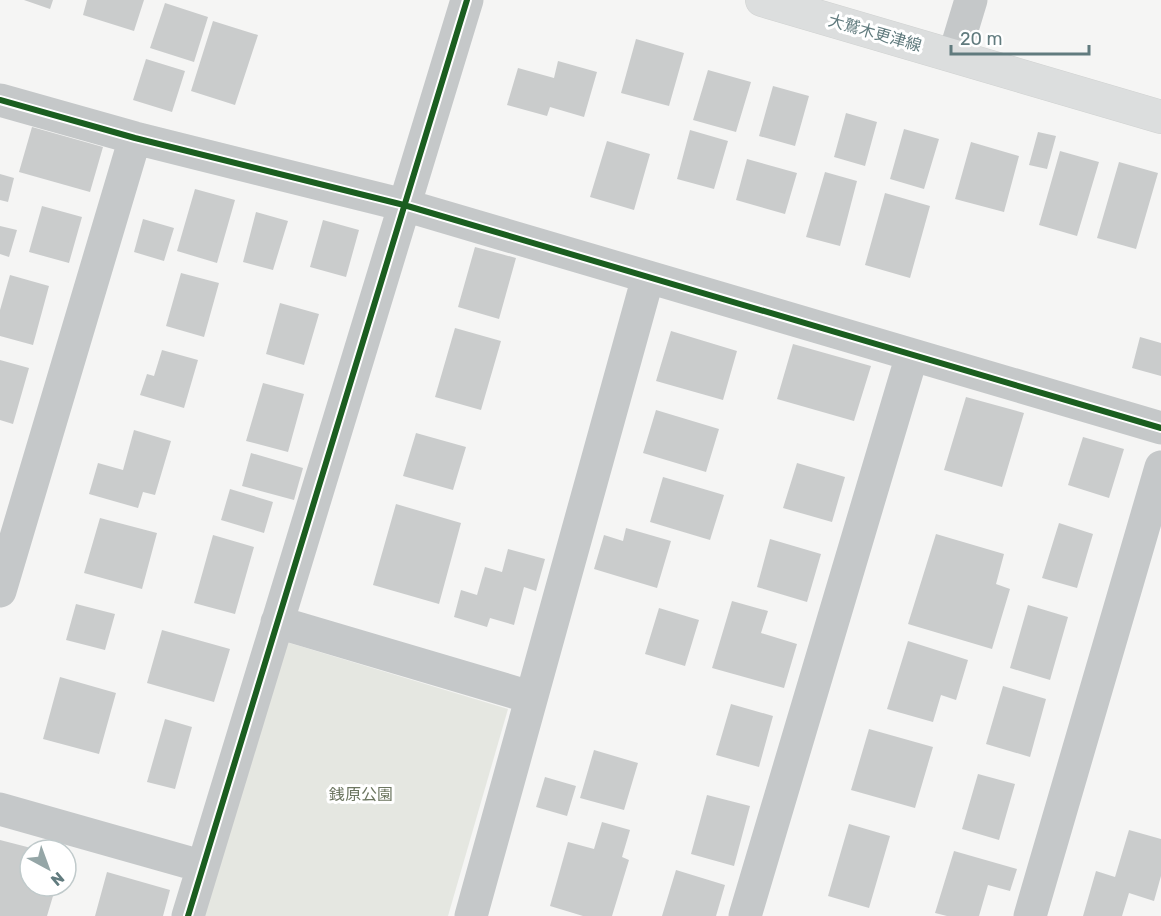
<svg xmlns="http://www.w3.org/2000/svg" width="1161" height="916" font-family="Rubik,'Noto Sans JP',sans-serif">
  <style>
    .green { fill: #e5e7e1 }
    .building { fill: #cacccc }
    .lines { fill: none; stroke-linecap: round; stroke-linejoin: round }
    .secondary-casing { stroke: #d0d2d1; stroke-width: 34 }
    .minor { stroke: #c5c8c9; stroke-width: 33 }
    .secondary { stroke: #dcdede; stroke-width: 33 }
    .cycleway-casing { stroke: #fff; stroke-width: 10 }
    .cycleway { stroke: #1b5e20; stroke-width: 6 }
    .labels { text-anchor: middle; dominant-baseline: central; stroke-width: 6; stroke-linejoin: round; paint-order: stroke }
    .street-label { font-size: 16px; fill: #617b7e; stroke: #fff }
    .park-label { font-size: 16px; fill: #6c7660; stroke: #fff }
  </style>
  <rect width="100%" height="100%" fill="#f5f5f4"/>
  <path class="green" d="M 283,641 L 508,709 L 448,916 L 201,916 Z"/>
  <path class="building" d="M 24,0 L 53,0 L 50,9 Z
    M 87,0 L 144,0 L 134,31 L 83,15 Z
    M 165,3 L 208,17 L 194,62 L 150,48 Z
    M 213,21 L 258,35 L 235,105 L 191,91 Z
    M 636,39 L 684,53 L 669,106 L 621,93 Z
    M 146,59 L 185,71 L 172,112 L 133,100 Z
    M 558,61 L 597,72 L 584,117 L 550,107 L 547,116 L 507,105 L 518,68 L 554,78 Z
    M 708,70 L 751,82 L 736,132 L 693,120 Z
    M 773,86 L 809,96 L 795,146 L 759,136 Z
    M 846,113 L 877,122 L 865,166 L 834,157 Z
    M 32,127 L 103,147 L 90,192 L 19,172 Z
    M 904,129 L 939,139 L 924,189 L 890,179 Z
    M 690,130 L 728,141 L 714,189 L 677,179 Z
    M 1038,132 L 1056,136 L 1047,169 L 1029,165 Z
    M 607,141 L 650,154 L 634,210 L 590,197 Z
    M 971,142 L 1019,156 L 1004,212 L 955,199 Z
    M 1060,151 L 1099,162 L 1077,236 L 1039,225 Z
    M 747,159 L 797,173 L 785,214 L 736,200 Z
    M 1119,162 L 1158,173 L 1136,249 L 1097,238 Z
    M 825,172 L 857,181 L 840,246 L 806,237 Z
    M 0,174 L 14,178 L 8,202 L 0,200 Z
    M 195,189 L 235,200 L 217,263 L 177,251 Z
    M 885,193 L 930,206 L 910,278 L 865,265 Z
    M 42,206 L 82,217 L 69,263 L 29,252 Z
    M 256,212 L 288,221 L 273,270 L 243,262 Z
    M 143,219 L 174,228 L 164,261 L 134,252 Z
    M 323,220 L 359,230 L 346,277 L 310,267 Z
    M 0,226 L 17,230 L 9,257 L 0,254 Z
    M 475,247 L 516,258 L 499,319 L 458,307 Z
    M 181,273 L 219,283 L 204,337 L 166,326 Z
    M 10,275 L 49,286 L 33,345 L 0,336 L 0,310 Z
    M 280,303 L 319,314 L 304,365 L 266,354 Z
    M 455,328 L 501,341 L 481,410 L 435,397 Z
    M 671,331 L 737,351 L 723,400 L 656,381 Z
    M 1140,337 L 1161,343 L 1161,376 L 1132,368 Z
    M 793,344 L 871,366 L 854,421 L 777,399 Z
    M 162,350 L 198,360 L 184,408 L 140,395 L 147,374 L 154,376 Z
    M 0,360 L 29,368 L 13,424 L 0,420 Z
    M 263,383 L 304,394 L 288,452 L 246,441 Z
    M 966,397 L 1024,413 L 1002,487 L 944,470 Z
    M 656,410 L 719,429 L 706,472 L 643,453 Z
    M 134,430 L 171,441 L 155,495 L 143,492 L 138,508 L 89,494 L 98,463 L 123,470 Z
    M 416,433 L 466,447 L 453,490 L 403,476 Z
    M 1083,437 L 1124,449 L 1109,498 L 1068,485 Z
    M 251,453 L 303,468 L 294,500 L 242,486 Z
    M 797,463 L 845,477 L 832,522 L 783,508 Z
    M 663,477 L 724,495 L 710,540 L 650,522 Z
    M 230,489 L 273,502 L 264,533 L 221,520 Z
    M 396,504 L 461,523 L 439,604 L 373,585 Z
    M 100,518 L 157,533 L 142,589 L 84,573 Z
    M 1059,523 L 1093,534 L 1077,588 L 1042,578 Z
    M 626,528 L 671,541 L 657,588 L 594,569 L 604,535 L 623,541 Z
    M 936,534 L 1004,554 L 996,584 L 1010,589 L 992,649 L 908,624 Z
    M 213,535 L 254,547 L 235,614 L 194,603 Z
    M 770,539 L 821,554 L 807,602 L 757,587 Z
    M 508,549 L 545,559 L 536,591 L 524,587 L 514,625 L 490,618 L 487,627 L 454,617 L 461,590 L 477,595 L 485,567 L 502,572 Z
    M 732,601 L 768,611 L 761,633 L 797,644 L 784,688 L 712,668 Z
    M 76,604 L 115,614 L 105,650 L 66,640 Z
    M 1028,605 L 1068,617 L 1050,680 L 1010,668 Z
    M 659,608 L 699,620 L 685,666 L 645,654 Z
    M 162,630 L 230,649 L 214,702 L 147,683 Z
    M 908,641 L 968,660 L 956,700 L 941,695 L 933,722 L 887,709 Z
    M 60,677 L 116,693 L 99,754 L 43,739 Z
    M 1003,686 L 1046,699 L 1030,757 L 986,744 Z
    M 731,704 L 773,716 L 759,767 L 716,755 Z
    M 165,719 L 192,727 L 175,789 L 147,782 Z
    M 869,729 L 933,747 L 915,808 L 851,790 Z
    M 594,750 L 638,763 L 624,810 L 580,798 Z
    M 978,774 L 1015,784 L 999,840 L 962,829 Z
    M 545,777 L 576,786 L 567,816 L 536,807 Z
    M 707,795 L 750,806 L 734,866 L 691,854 Z
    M 602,822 L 630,830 L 622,857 L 629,860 L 612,916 L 583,916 L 550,906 L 568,842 L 594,849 Z
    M 849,824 L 890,836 L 869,908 L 828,896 Z
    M 1129,830 L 1161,839 L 1161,876 L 1154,901 L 1129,893 L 1122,916 L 1083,916 L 1096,871 L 1115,877 Z
    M 0,840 L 35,849 L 30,850 L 30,886 L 56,886 L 47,916 L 0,916 Z
    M 954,851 L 1017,869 L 1010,891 L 988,885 L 979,916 L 947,916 L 935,913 Z
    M 676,870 L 725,885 L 716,916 L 662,916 Z
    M 107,872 L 170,890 L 163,916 L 95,916 Z"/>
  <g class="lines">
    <defs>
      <path id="secondary" d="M 762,0 L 1161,117"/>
    </defs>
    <use href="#secondary" class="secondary-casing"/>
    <path class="minor" d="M 954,56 L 971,0
      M 0,100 L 135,138 L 404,205 L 1161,428
      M 0,591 L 135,138
      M 277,622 L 530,697
      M 0,809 L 201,866
      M 188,916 L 467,0
      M 471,916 L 648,277
      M 745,916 L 912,355
      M 1030,916 L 1161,467"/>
    <use href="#secondary" class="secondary"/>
    <defs>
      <path id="cycleway" d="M 0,100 L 135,138 L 404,205 L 1161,428
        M 188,916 L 467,0"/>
    </defs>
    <use href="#cycleway" class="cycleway-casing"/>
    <use href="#cycleway" class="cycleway"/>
  </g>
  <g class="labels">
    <g class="street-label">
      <text transform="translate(875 33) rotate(16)">大鷲木更津線</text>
    </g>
    <g class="park-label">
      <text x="361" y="794">銭原公園</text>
    </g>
  </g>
  <g transform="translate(48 868) rotate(139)"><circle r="28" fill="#ffffff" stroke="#c0cacb" stroke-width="1.5"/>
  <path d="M0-4.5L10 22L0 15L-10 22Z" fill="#95a6a7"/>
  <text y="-9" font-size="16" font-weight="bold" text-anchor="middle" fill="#617b7e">N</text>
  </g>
  <path d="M951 45v9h138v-9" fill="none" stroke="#617b7e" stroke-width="3"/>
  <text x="960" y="45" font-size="18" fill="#617b7e" stroke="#ffffff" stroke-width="4.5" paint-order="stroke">20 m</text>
</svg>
